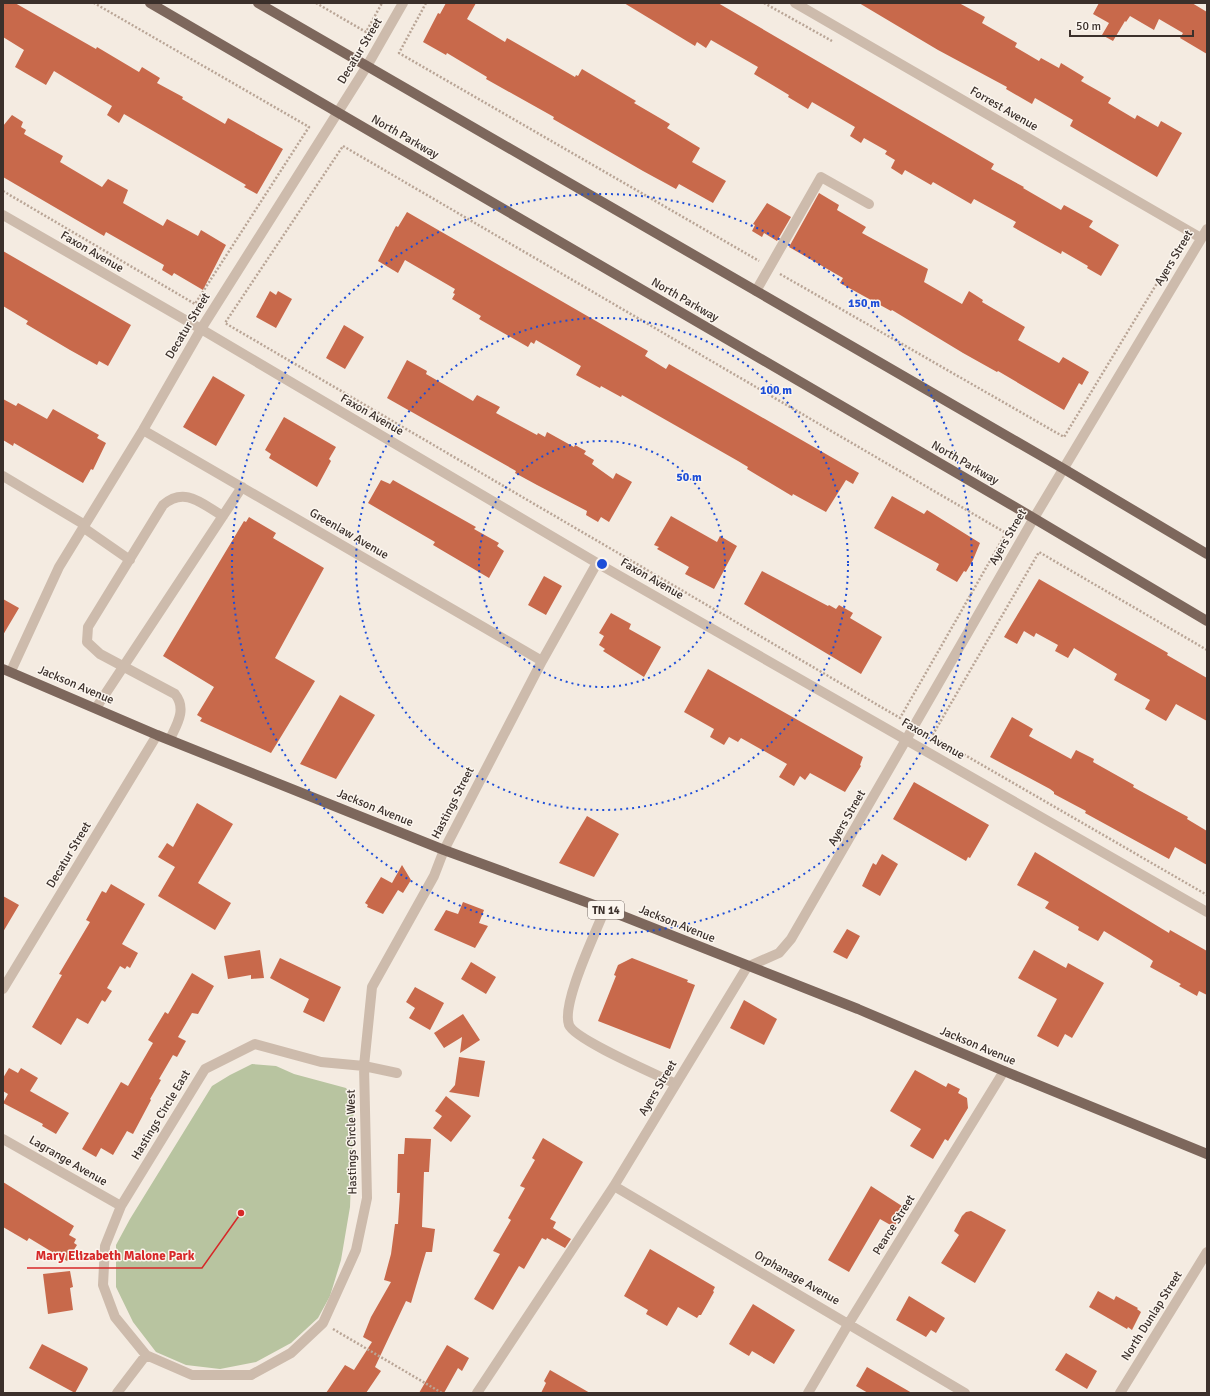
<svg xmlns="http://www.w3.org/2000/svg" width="1210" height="1396" font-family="Signika,sans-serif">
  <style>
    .green { fill: #b8c4a0 }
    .building { fill: #c8694b }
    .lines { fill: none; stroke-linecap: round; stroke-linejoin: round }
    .path { stroke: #b9a596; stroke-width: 2.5; stroke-dasharray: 2 2; stroke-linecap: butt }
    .minor { stroke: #cdbbac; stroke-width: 10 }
    .major { stroke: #7d675c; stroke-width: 10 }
    .ring { fill: none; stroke: #1d4ed8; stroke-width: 2; stroke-dasharray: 2 4 }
    .labels { text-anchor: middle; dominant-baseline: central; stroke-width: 3; stroke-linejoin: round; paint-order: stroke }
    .shield { fill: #fbf5ee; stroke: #756b66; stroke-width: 1 }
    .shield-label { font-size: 11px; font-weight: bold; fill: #3b302b }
    .street-label { font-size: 12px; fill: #3b302b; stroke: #fbf5ee }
    .centre { fill: #1d4ed8; stroke: #fbf5ee; stroke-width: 2 }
    .ring-label { font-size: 12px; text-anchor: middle; font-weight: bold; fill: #1d4ed8; stroke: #fbf5ee; stroke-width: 3; stroke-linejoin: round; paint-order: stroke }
    .leader { fill: none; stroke: #d62828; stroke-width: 1.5 }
    .callout-dot { fill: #d62828; stroke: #fbf5ee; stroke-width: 1.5 }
    .callout-label { font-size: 13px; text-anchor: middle; font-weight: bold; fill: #d62828; stroke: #fbf5ee; stroke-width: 3; stroke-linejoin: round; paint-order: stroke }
  </style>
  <rect width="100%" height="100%" fill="#f4ebe1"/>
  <path class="green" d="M 252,1064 L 276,1066 L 294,1074 L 346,1088 L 354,1100 L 350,1207 L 341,1260 L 330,1296 L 318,1318 L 291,1343 L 256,1362 L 220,1369 L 186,1365 L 156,1352 L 133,1322 L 116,1287 L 116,1245 L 130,1219 L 212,1086 L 230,1075 Z"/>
  <path class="building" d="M 3,3 L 15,3 L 96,49 L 97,47 L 139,72 L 142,67 L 160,78 L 157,83 L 183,97 L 182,99 L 225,124 L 228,118 L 283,149 L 257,194 L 244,187 L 246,185 L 124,114 L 119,123 L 107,115 L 112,106 L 54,71 L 46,85 L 15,67 L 24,50 L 3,37 Z
    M 446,3 L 476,3 L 467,19 L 505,42 L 507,38 L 575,77 L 576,75 L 578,76 L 582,69 L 636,101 L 634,103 L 670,124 L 667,128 L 700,148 L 692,162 L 726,181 L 713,203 L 679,184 L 676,189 L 643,171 L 553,119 L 554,117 L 486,79 L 487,77 L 447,53 L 446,55 L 423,42 L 438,13 L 440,14 Z
    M 624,3 L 718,3 L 994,164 L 991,169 L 1024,187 L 1023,188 L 1061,210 L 1064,205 L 1093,221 L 1089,227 L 1119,245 L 1101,276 L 1087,268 L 1088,266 L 1062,251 L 1061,254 L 1013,227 L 1016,222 L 974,199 L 971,204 L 933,182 L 931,185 L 905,170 L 902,175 L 891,168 L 895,160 L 885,154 L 887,151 L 864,138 L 861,143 L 850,136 L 855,127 L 812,102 L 808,109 L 788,97 L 789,95 L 754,74 L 758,67 L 711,40 L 706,48 L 697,42 L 695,46 Z
    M 859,3 L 959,3 L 985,17 L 982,23 L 1017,43 L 1015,47 L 1039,61 L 1041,58 L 1059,68 L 1061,63 L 1084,77 L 1081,81 L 1111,98 L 1108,103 L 1135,119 L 1137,115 L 1158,127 L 1161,121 L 1182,133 L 1157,177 L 1070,126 L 1073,120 L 1035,98 L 1032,104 L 1006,89 L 1007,87 L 938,50 Z
    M 1099,3 L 1192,3 L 1207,12 L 1207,54 L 1180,38 L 1183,33 L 1159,19 L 1154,30 L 1130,16 L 1126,22 L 1125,21 L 1113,41 L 1102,35 L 1109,23 L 1093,14 Z
    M 12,115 L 23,122 L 21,127 L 26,130 L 24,134 L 63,156 L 60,162 L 102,187 L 108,179 L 128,190 L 123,203 L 163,226 L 167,219 L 198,236 L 201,230 L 226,245 L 203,290 L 174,273 L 172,276 L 162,270 L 164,265 L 106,232 L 104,236 L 3,177 L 3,126 Z
    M 819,193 L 839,205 L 837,210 L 866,227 L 862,233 L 928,269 L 924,282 L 962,304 L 969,291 L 983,300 L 982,302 L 1025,327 L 1018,340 L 1059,363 L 1063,357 L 1089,372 L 1082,385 L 1079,383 L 1064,410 L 998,371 L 997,372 L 963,353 L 892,310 L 891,311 L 840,283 L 843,278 L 789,247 Z
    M 767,203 L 791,217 L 777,241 L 764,233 L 762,237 L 752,231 L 755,225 L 753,224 Z
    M 407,212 L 648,351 L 645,356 L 666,369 L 669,364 L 859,473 L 853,484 L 846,480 L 826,512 L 793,494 L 792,496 L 747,469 L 748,467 L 738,461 L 622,395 L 621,397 L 601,386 L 600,388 L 576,375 L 581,366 L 536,340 L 534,344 L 531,342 L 528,347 L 479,319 L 481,316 L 452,299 L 455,294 L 453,293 L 455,289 L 405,260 L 398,273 L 378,261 L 396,226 L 398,227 Z
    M 3,251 L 131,325 L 108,366 L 99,361 L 97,365 L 70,350 L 26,324 L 28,321 L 3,306 Z
    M 270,291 L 276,295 L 278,291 L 292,299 L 276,328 L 256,317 Z
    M 344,325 L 364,337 L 345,369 L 326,358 Z
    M 407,360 L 427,371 L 426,374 L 473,401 L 477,395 L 500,407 L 496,413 L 537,435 L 538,433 L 545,437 L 547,432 L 574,447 L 575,445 L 586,451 L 584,454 L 594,460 L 592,464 L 613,479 L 616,473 L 632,482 L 609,522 L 601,517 L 598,522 L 586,515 L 587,511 L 537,485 L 515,473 L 516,471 L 387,398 Z
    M 213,376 L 245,395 L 216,446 L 183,427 Z
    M 3,399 L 16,406 L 18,403 L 47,419 L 53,409 L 99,435 L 97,438 L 106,443 L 93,470 L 91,469 L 83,483 L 14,443 L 13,446 L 3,440 Z
    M 284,417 L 336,447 L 329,459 L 331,461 L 317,487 L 269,458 L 271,454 L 265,450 Z
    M 381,480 L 390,484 L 393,480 L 476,527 L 474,529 L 499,543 L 497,546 L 504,551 L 489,578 L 433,545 L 435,542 L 368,503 Z
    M 892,496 L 924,514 L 927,510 L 980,543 L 973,560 L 966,572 L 964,571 L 957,582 L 936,570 L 939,564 L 874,528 Z
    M 671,516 L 717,542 L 720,536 L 737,546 L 714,589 L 685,574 L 689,567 L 657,549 L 659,547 L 654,545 Z
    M 249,517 L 276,533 L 273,538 L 324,568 L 275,658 L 315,681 L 271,753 L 200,721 L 202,718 L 197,715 L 214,687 L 163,656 L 244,521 L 246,522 Z
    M 762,571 L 828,606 L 829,605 L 836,609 L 839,605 L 853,613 L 850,618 L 882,637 L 861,674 L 744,604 Z
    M 544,576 L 562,586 L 546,615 L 528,605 Z
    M 1039,579 L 1168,653 L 1167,655 L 1207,678 L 1207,721 L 1176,704 L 1166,721 L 1145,709 L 1150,700 L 1114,680 L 1117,674 L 1074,648 L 1068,658 L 1055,651 L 1058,645 L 1036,633 L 1034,637 L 1024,631 L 1017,644 L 1004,637 Z
    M 3,599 L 19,608 L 3,635 Z
    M 611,613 L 631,624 L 629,629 L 661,647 L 644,677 L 603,651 L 605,649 L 599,645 L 604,636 L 599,633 Z
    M 708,669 L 863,757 L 860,765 L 861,766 L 845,792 L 810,773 L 805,780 L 800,776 L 794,786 L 779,777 L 787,764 L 741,738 L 738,742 L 729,737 L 724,745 L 710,737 L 714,729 L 684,712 Z
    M 340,695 L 375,715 L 336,779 L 300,764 Z
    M 1012,717 L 1033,729 L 1029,736 L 1071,759 L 1076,750 L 1094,759 L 1093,762 L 1134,785 L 1133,787 L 1188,817 L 1187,819 L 1207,831 L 1207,865 L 1175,847 L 1169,859 L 1085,813 L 1086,811 L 1054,794 L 1054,792 L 1050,789 L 990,757 Z
    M 914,782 L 989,825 L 970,858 L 968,857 L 966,861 L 893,819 Z
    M 197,803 L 233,824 L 198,883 L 231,903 L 215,930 L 158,896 L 175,867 L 158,857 L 167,843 L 173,847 Z
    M 587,816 L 619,834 L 594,877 L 559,863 Z
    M 1035,852 L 1169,933 L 1170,930 L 1207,951 L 1207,995 L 1199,991 L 1197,996 L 1179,986 L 1181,984 L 1150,967 L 1153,961 L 1149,958 L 1104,931 L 1098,941 L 1078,930 L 1079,927 L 1045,908 L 1049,902 L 1017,885 Z
    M 882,854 L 898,864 L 880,896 L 862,886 L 873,863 L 876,865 Z
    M 402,865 L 411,880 L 403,893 L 398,890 L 383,914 L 367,907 L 368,905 L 365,903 L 381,877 L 392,883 Z
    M 111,884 L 145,904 L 122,944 L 138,953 L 130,968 L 127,966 L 125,969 L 120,966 L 107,988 L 112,991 L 105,1002 L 102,1000 L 88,1024 L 77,1018 L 61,1045 L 32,1027 L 62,975 L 59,974 L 90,922 L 86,920 L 102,891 L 106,893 Z
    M 3,896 L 19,905 L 3,932 Z
    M 463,902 L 484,910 L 479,923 L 488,926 L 475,948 L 434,930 L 446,910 L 458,914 Z
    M 847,929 L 860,936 L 847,959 L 833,952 Z
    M 260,950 L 264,978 L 251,979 L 251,975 L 228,979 L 224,956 Z
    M 1034,950 L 1066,968 L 1068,963 L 1104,983 L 1072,1038 L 1065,1034 L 1058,1047 L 1037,1036 L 1057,999 L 1018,978 Z
    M 280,958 L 341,987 L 324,1022 L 303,1012 L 309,999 L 270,978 Z
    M 632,958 L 688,980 L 687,982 L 695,985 L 670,1049 L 598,1021 L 616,976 L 614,975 L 618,965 Z
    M 471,962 L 496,977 L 486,994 L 461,979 Z
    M 192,973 L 214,986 L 198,1014 L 192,1013 L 178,1037 L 186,1041 L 177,1057 L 173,1055 L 159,1079 L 161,1080 L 150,1099 L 151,1100 L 133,1134 L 127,1131 L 113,1155 L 101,1148 L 96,1157 L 82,1149 L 121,1082 L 128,1086 L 153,1043 L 148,1040 L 165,1012 L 168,1014 Z
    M 415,987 L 444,1003 L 430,1030 L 409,1018 L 415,1008 L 406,1002 Z
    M 744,1000 L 777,1019 L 764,1045 L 730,1028 Z
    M 463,1014 L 480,1040 L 460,1053 L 462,1037 L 444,1048 L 434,1033 Z
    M 459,1057 L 485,1061 L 479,1097 L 449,1092 L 455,1085 Z
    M 9,1068 L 18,1073 L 21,1068 L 38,1078 L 30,1091 L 69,1113 L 56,1134 L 42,1126 L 43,1124 L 3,1103 L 8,1094 L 3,1091 L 3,1078 Z
    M 915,1070 L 946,1087 L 948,1083 L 960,1089 L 958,1093 L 967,1098 L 968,1108 L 948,1141 L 945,1139 L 933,1159 L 910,1146 L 921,1129 L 890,1111 Z
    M 446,1096 L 471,1116 L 451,1142 L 433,1128 L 442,1116 L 435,1111 Z
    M 405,1138 L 431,1139 L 429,1172 L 424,1172 L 422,1227 L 435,1229 L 432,1252 L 426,1252 L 411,1303 L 406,1301 L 375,1367 L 381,1371 L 366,1393 L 326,1393 L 345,1365 L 354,1370 L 372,1342 L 363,1337 L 371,1317 L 391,1282 L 384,1280 L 391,1254 L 395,1224 L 398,1224 L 400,1193 L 397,1193 L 398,1154 L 404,1154 Z
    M 543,1138 L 583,1162 L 550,1219 L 556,1222 L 553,1228 L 571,1239 L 565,1248 L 547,1238 L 546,1240 L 542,1238 L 524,1269 L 519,1266 L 493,1310 L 474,1299 L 500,1254 L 493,1251 L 511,1220 L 508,1218 L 525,1188 L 520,1186 L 535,1160 L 532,1158 Z
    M 3,1182 L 74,1226 L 69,1235 L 76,1239 L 74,1243 L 77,1245 L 67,1261 L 29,1238 L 27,1241 L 3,1227 Z
    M 871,1186 L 905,1208 L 894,1227 L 880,1219 L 849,1272 L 828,1260 Z
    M 971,1211 L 1006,1230 L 975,1283 L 941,1263 L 959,1235 L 954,1231 L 962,1216 L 966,1212 Z
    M 650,1249 L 715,1287 L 713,1291 L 714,1292 L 701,1315 L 699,1315 L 697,1318 L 678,1307 L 667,1326 L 646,1314 L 648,1310 L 624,1296 Z
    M 70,1271 L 73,1287 L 70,1288 L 73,1310 L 48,1314 L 43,1274 Z
    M 1098,1291 L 1114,1300 L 1116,1296 L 1138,1308 L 1137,1309 L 1141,1312 L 1132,1330 L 1128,1327 L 1127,1329 L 1089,1307 Z
    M 909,1296 L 945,1318 L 936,1333 L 931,1330 L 926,1337 L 896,1320 Z
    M 753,1304 L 795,1330 L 774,1364 L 752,1351 L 749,1356 L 729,1344 Z
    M 42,1344 L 87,1367 L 88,1369 L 75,1393 L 29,1368 Z
    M 447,1345 L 469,1358 L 462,1371 L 458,1368 L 444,1393 L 419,1393 Z
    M 1066,1353 L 1097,1371 L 1087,1389 L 1055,1370 Z
    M 867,1367 L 912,1393 L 868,1393 L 856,1386 Z
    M 550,1370 L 590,1393 L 541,1393 L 546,1383 L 544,1381 Z"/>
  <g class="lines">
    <path class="path" d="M 316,3 L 366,32 L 382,3
      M 426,3 L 399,53 L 759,261
      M 764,3 L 832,41
      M 343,146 L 1006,533 L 900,718 L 225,323 Z
      M 3,191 L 195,304 L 309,127 L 94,3
      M 780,274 L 1064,437 L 1162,275
      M 1207,650 L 1039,552 L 932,736 L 1207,895
      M 333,1329 L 442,1393"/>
    <path class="minor" d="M 795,3 L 1201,238
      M 3,215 L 201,329 L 597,563 L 1207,912
      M 756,291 L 821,177 L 869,204
      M 143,430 L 542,661
      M 3,476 L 85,525
      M 84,528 L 130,560
      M 11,671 L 59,567 L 143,430 L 201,329 L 367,66 L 403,3
      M 96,708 L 242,487
      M 170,739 C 177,724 187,709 175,694 L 100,654 L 87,642 L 88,627 L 163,505 C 185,486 202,504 223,516
      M 605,909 C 596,932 561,1004 569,1025 C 575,1040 658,1075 676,1084
      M 3,989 L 157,735
      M 397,1073 L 364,1066 L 321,1062 L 255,1044 L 205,1069 L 121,1206 L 105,1246 L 103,1285 L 115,1317 L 146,1355 L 192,1375 L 251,1375 L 291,1353 L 323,1323 L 356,1250 L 367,1198 L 364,1066 L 372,987 L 434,876 L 444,850 L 542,661 L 597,563
      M 3,1139 L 121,1206
      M 614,1186 L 965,1393
      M 117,1393 L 146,1355
      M 477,1393 L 614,1186 L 747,967 L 779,953 L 791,939 L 1034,518 L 1207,229
      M 808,1393 L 849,1323 L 1004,1071
      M 1120,1393 L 1207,1252"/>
    <path class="major" d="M 150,3 L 1015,507 L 1207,621
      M 258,3 L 1064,469 L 1207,554
      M 3,669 L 157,735 L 444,850 L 605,909 L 858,1009 L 1004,1071 L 1207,1154"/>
  </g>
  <g class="ring">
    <circle cx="602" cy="564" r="123"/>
    <circle cx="602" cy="564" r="246"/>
    <circle cx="602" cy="564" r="370"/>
  </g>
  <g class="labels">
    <rect class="shield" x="588" y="901" width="36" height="18" rx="3"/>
    <g class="shield-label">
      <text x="606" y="910">TN 14</text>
    </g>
    <g class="street-label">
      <text transform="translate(360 51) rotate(-59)">Decatur Street</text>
      <text transform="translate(1004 109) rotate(30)">Forrest Avenue</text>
      <text transform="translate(405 137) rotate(30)">North Parkway</text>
      <text transform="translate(92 252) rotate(30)">Faxon Avenue</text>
      <text transform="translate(1174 258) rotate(-59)">Ayers Street</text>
      <text transform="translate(685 300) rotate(30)">North Parkway</text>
      <text transform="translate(188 326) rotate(-59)">Decatur Street</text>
      <text transform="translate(372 415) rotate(30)">Faxon Avenue</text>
      <text transform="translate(965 463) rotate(30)">North Parkway</text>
      <text transform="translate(349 534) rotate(30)">Greenlaw Avenue</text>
      <text transform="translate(1008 537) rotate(-60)">Ayers Street</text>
      <text transform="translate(652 579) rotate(30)">Faxon Avenue</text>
      <text transform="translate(76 685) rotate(23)">Jackson Avenue</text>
      <text transform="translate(933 739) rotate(30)">Faxon Avenue</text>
      <text transform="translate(453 803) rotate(-63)">Hastings Street</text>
      <text transform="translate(375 808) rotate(22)">Jackson Avenue</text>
      <text transform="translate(847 818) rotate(-60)">Ayers Street</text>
      <text transform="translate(69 855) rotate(-59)">Decatur Street</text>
      <text transform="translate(677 924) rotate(22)">Jackson Avenue</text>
      <text transform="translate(978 1046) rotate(23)">Jackson Avenue</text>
      <text transform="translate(658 1088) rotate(-59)">Ayers Street</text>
      <text transform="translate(161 1115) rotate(-59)">Hastings Circle East</text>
      <text transform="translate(352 1142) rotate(-91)">Hastings Circle West</text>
      <text transform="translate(68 1161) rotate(30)">Lagrange Avenue</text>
      <text transform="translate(894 1225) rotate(-58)">Pearce Street</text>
      <text transform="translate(797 1278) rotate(30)">Orphanage Avenue</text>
      <text transform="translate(1152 1316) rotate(-58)">North Dunlap Street</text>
    </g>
  </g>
  <circle cx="602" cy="564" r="6" class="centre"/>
  <g class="ring-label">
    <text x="864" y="307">150 m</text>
    <text x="776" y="394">100 m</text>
    <text x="689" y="481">50 m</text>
  </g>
  <path class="leader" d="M241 1213L202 1268H27"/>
  <circle class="callout-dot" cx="241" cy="1213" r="4"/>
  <g class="callout-label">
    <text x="115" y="1260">Mary Elizabeth Malone Park</text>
  </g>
  <rect width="1210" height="1396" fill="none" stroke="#3b302b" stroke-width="8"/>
  <path d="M1070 30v6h123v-6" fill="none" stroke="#3b302b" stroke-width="2"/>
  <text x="1076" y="30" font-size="12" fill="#3b302b" stroke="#fbf5ee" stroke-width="3" paint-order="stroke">50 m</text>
</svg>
